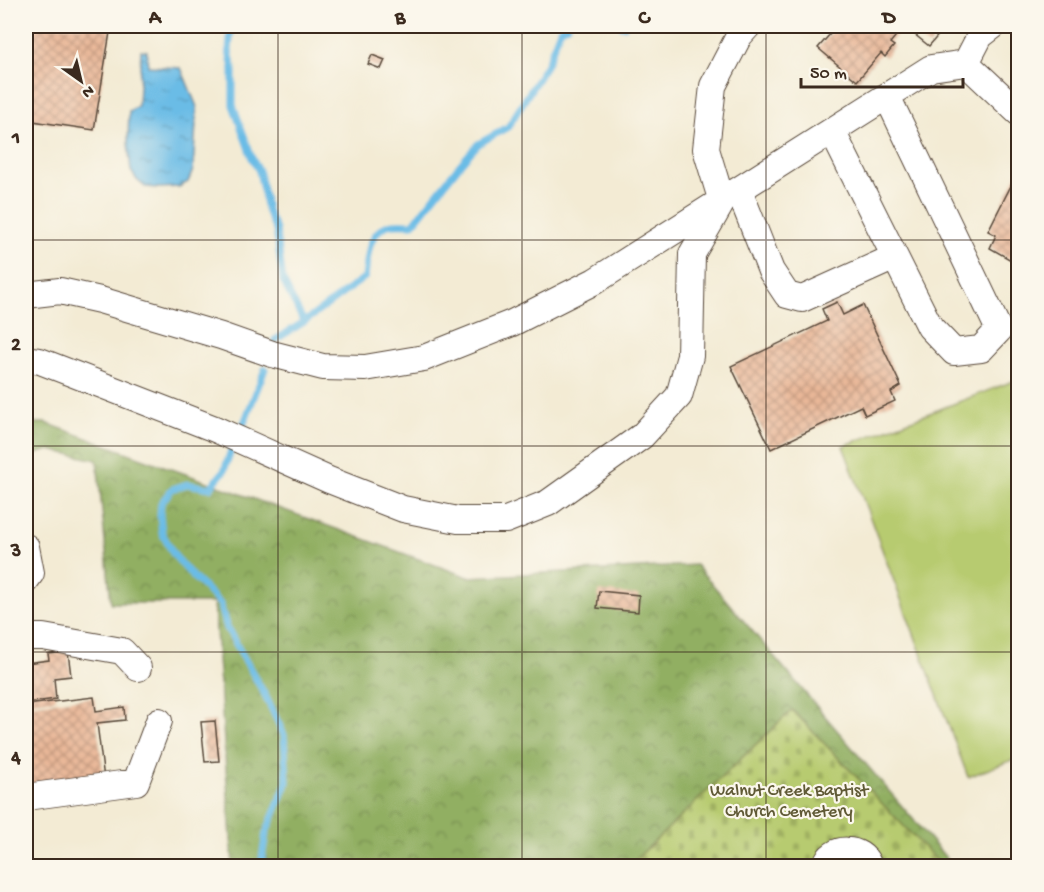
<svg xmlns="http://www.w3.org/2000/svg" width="1044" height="892" font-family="'Gochi Hand',sans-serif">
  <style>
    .forest { fill: url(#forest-crowns); stroke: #666c40; stroke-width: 1.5 }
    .cemetery { fill: url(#cemetery-stones); stroke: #797a46; stroke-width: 1.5 }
    .park { fill: #b7cb6f; stroke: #797a46; stroke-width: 1.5 }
    .water { fill: url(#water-ripples); stroke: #527382; stroke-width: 1.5 }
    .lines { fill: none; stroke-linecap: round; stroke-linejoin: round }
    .stream { stroke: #6abce6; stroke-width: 7 }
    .building { fill: url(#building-cross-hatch) }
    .minor-casing { stroke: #574739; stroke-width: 28 }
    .minor { stroke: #fff; stroke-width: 26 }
    .grid { fill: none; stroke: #3b2a1e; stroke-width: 1.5; stroke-opacity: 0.55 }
    .labels { text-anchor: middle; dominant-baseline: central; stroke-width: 4.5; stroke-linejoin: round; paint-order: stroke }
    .park-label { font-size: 18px; fill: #605a36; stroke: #fbf7ec }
    .neatline { fill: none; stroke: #3b2a1e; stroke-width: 2 }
    .grid-label { font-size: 20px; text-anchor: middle; font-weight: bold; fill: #3b2a1e }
  </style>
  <defs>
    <pattern id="forest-crowns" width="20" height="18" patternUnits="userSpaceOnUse" patternTransform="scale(1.5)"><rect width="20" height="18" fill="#91af62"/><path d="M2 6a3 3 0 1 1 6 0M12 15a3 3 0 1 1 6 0" fill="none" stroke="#788f50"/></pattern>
    <pattern id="cemetery-stones" width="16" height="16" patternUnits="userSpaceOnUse" patternTransform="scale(1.5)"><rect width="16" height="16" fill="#b7cb6f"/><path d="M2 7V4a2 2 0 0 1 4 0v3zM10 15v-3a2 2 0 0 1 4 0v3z" fill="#9eae60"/></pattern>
    <pattern id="water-ripples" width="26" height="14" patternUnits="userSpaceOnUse" patternTransform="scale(1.5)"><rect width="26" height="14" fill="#6abce6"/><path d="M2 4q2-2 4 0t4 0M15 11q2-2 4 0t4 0" fill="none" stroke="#5899ba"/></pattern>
    <pattern id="building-cross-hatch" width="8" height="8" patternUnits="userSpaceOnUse" patternTransform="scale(1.5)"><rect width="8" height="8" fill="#e9b798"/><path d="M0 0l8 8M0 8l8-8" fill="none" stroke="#be957b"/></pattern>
  </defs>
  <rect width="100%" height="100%" fill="#fbf7ec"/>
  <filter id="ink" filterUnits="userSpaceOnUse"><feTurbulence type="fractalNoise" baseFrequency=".0167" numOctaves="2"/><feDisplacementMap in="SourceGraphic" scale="12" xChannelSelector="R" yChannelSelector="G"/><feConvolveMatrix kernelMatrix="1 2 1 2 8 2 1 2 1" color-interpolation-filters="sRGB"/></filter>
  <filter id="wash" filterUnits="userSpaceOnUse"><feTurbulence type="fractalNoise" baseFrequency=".008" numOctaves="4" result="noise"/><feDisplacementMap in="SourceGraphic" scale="24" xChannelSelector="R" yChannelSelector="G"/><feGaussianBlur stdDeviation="1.35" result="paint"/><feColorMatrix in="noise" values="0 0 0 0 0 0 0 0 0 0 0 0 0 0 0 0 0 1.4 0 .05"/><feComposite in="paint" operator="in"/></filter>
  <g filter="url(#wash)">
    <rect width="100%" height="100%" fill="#f3ebd4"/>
    <path class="forest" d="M 26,423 L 46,423 L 468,577 L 696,565 L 953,866 L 942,866 L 792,710 L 629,866 L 233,866 L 214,603 L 111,603 L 97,460 L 49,450 L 26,457 Z"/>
    <path class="cemetery" d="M 792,710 L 942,866 L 629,866 Z"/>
    <path class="park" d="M 1016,380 L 1018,387 L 1018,758 L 968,777 L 843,446 Z"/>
    <path class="water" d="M 141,50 L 147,51 L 148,66 L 181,68 L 197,107 L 193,170 L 188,182 L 179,187 L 159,188 L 145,187 L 137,180 L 131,171 L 128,143 L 129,111 L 138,106 Z"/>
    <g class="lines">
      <path class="stream" d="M 231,26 L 229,51 L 233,69 L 233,105 L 252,158 L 259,171 L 267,210 L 276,230 L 283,281 L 304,322
        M 622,26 L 624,26
        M 275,340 L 304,322 L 365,277 C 368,258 367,233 388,225 C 395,223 405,224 413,224 L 458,167 L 478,144 L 508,127 L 547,64 L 560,30 L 567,26
        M 244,423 L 265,369
        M 231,450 L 224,471 L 210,488 L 187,484 L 172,489 L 161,503 L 160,515 L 162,533 L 174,555 L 193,577 L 206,589 L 220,604 L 227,628 L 265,695 L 284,735 L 287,782 L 266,833 L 262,858 L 264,866"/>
    </g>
    <g id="blocks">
      <path class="building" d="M 26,26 L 111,26 L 94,130 L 26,120 Z
        M 837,26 L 946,26 L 929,46 L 904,26 L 890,43 L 894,46 L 885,57 L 881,53 L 857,81 L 818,48 Z
        M 372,55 L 385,60 L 381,69 L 368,64 Z
        M 1018,172 L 1018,264 L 990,248 L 996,235 L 988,231 Z
        M 837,302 L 843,315 L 863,305 L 901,386 L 891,392 L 895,401 L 865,415 L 861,406 L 771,449 L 731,366 L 827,321 L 822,309 Z
        M 599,591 L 639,595 L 638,612 L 597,608 Z
        M 68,652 L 71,676 L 54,678 L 56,699 L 26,703 L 26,663 L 49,660 L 48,654 Z
        M 94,697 L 96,711 L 124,707 L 125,720 L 97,723 L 104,779 L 26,789 L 26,705 Z
        M 215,721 L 219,761 L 205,762 L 201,722 Z"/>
    </g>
  </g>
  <g filter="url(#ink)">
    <use href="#blocks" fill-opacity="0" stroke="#574739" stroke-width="1.5"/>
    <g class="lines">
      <defs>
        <path id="minor" d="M 993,26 L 980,36 L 966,63 L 1018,112
          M 832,131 L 930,327 L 954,352 L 981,349 L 999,330 L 887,96
          M 739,190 L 771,271 L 787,295 L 802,299 L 895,257
          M 26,295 L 60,291 L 100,300 L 221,336 L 272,354 L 323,367 L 365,368 L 424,358 L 512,323 L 595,281 L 931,68 L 966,63
          M 26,359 L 40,361 L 215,429 L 329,480 L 403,509 L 458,520 L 506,520 L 548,503 L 642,436 L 679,396 L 690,356 L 692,254 L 722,202 L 706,149 L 713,86 L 739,36 L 748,26
          M 26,547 L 31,573 L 26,580
          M 26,637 L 43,637 L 122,651 L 138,668
          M 26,797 L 136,782 L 159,721
          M 825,866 C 831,845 862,846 869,866"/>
      </defs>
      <use href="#minor" class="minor-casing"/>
      <use href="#minor" class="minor"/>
    </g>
  </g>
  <path class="grid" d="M 278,26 L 278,866M 522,26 L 522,866M 766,26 L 766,866M 26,240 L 1018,240M 26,446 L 1018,446M 26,652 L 1018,652"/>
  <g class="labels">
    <g class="park-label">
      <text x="789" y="791">Walnut Creek Baptist<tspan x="789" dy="21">Church Cemetery</tspan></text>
    </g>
  </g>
  <rect width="1044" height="892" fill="none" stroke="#fbf7ec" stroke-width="66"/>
  <g transform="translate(81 81) rotate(146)" stroke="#fbf7ec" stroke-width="4.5" paint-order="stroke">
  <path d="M0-4.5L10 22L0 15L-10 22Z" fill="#3b2a1e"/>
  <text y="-9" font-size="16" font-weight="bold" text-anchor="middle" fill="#3b2a1e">N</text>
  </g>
  <path d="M801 78v9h162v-9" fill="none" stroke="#3b2a1e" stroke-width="3"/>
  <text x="810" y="78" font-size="18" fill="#3b2a1e" stroke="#fbf7ec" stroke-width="4.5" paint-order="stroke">50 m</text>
  <rect x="33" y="33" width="978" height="826" class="neatline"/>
  <g class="grid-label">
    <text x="155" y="23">A</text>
    <text x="400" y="23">B</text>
    <text x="644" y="23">C</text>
    <text x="889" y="23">D</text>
    <text x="16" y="143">1</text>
    <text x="16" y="350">2</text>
    <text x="16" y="556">3</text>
    <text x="16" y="763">4</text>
  </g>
</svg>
